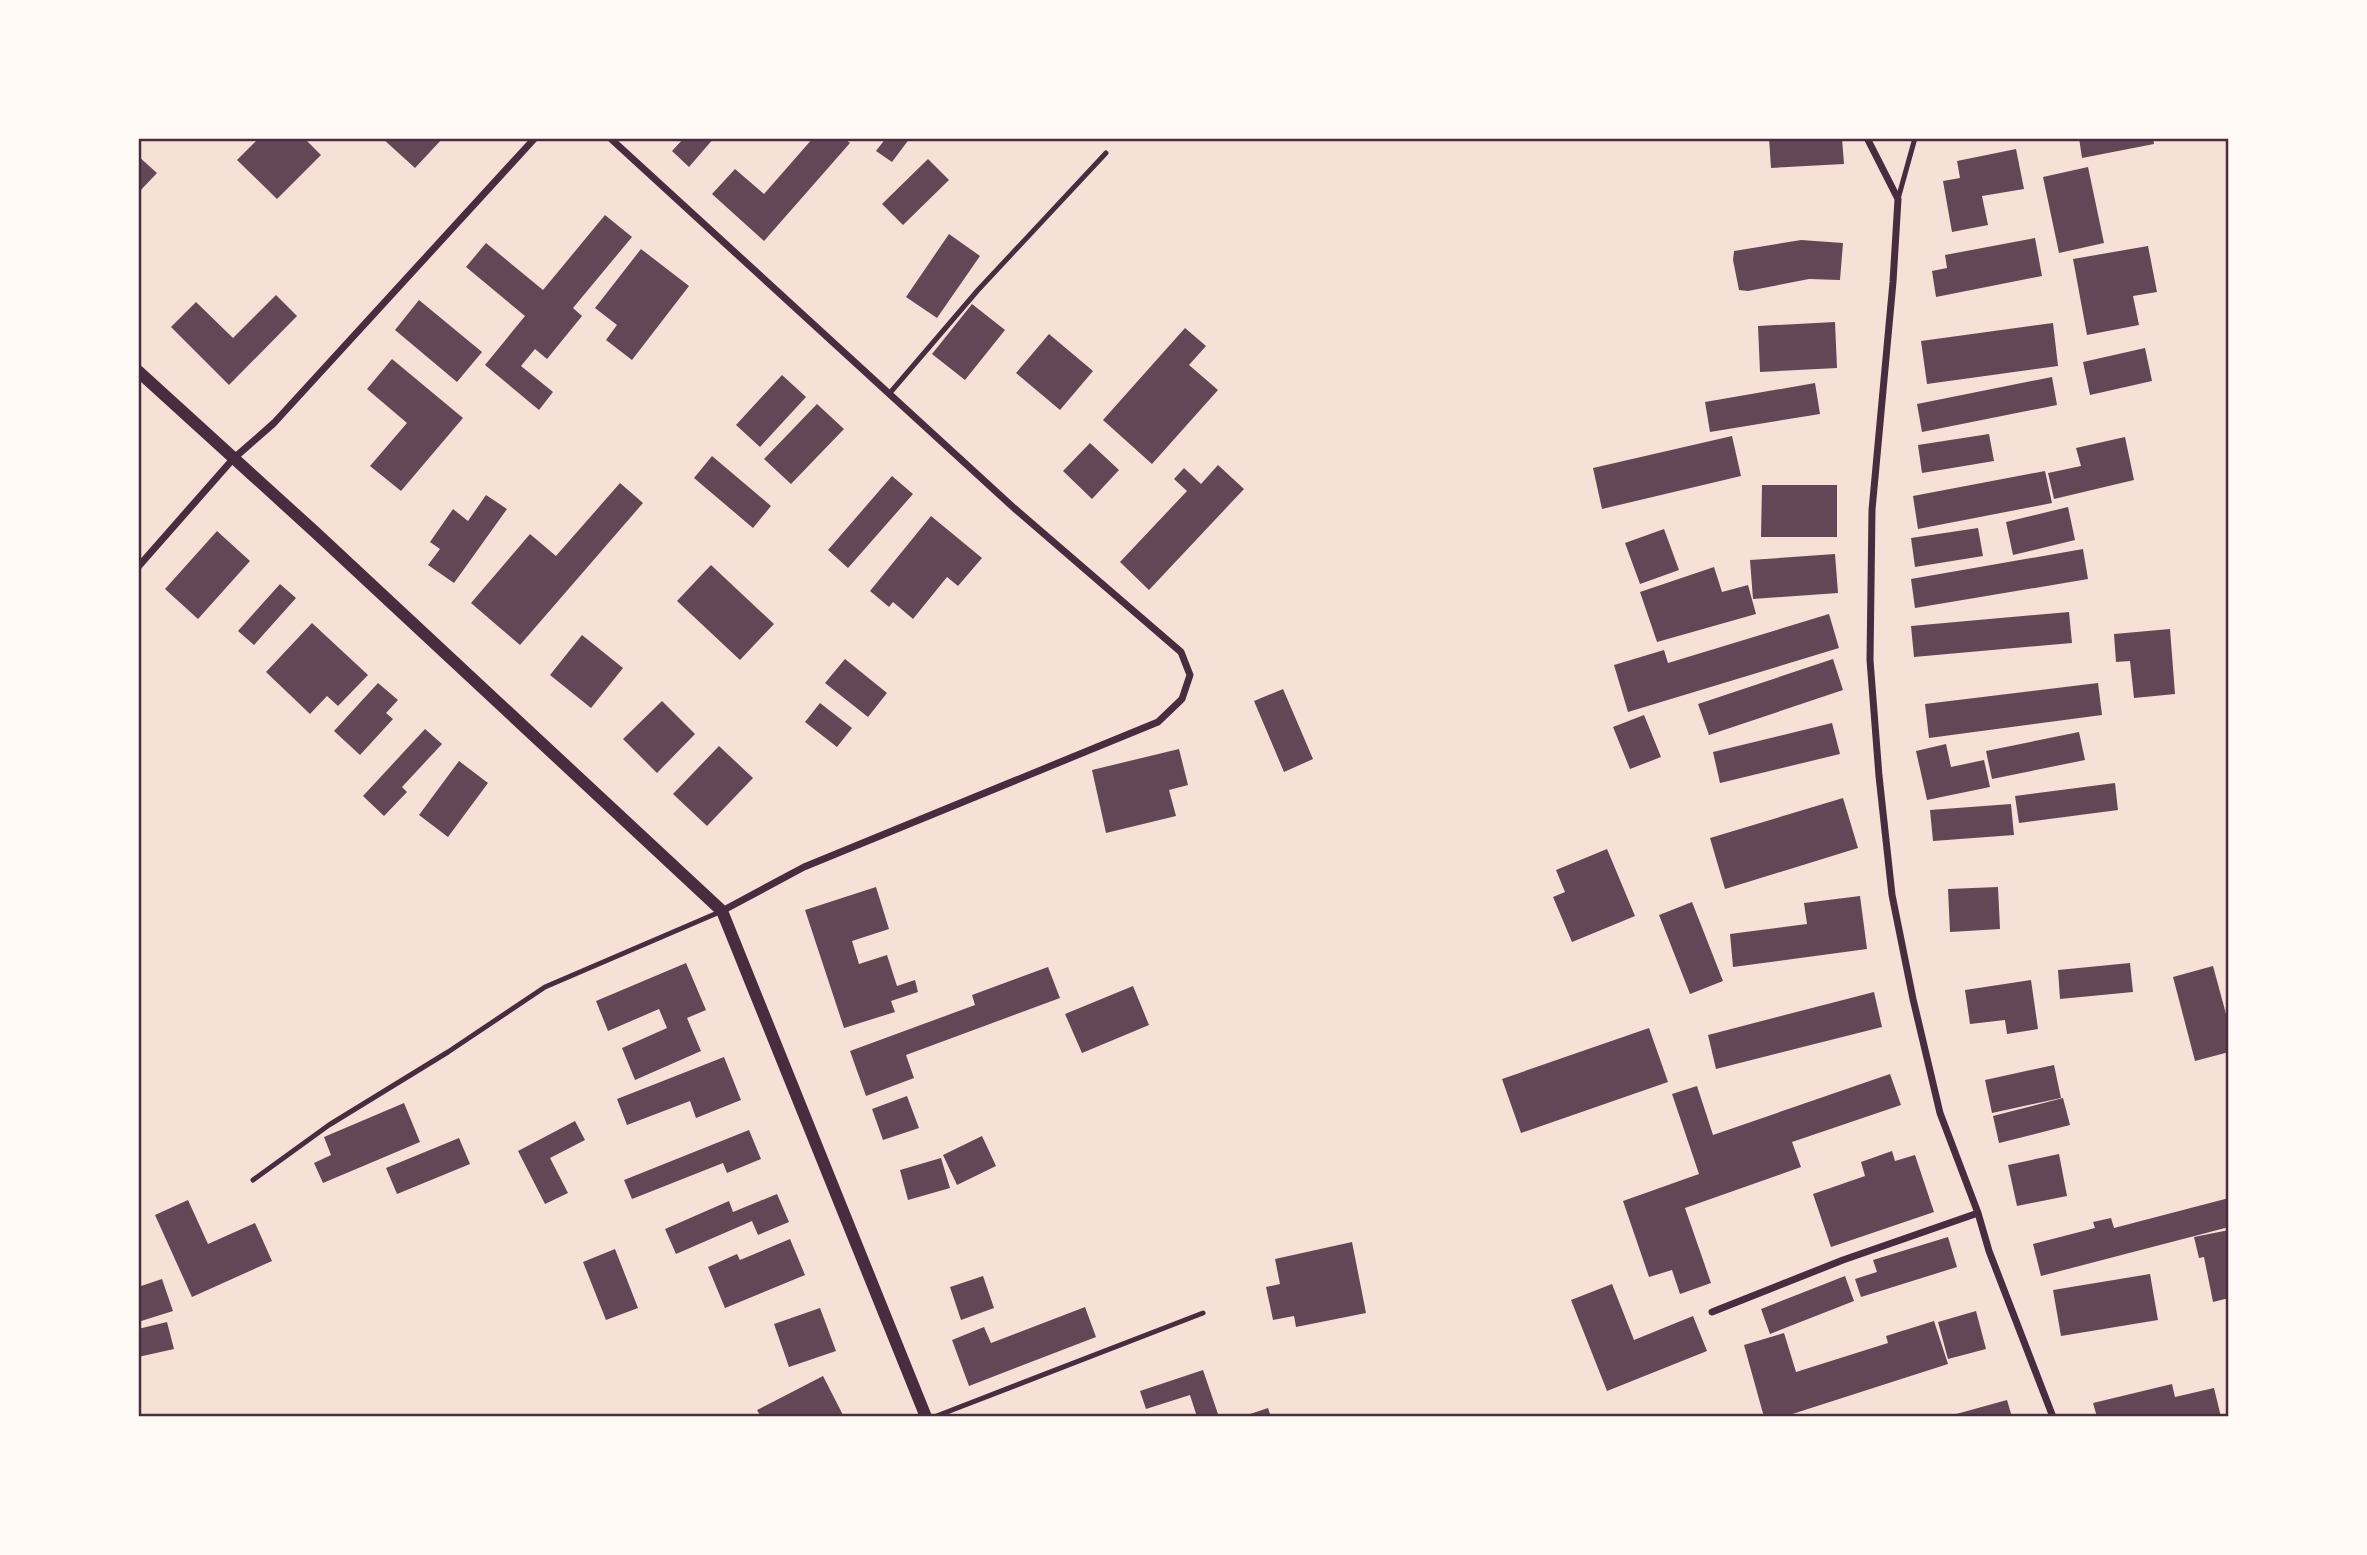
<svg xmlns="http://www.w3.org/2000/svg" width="2367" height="1555" font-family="'Roboto Condensed',sans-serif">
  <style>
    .building { fill: #644757 }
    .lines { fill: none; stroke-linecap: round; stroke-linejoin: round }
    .service { stroke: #4a2c40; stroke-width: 5 }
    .minor { stroke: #4a2c40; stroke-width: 7 }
    .tertiary { stroke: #4a2c40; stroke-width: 12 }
    .neatline { fill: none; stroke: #4a2c40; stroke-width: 2.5 }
  </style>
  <rect width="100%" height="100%" fill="#f7e1d7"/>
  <path class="building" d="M 259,138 L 304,138 L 321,155 L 277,199 L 237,160 Z
    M 382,138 L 443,138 L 415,168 Z
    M 684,138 L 714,138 L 689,167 L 672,151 Z
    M 813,138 L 844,138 L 850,143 L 764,241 L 712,194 L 735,169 L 764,194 Z
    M 886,138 L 910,138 L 892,162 L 876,151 Z
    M 1769,138 L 1842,138 L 1844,164 L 1771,168 Z
    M 2079,138 L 2153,138 L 2154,144 L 2082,158 Z
    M 2016,149 L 2024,189 L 1982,196 L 1988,225 L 1952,232 L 1943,181 L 1960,178 L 1957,161 Z
    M 138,156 L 157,173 L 138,193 Z
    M 928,159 L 949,180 L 903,225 L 882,204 Z
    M 2088,167 L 2104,243 L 2059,253 L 2043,177 Z
    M 605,215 L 632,237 L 573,308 L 582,316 L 547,359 L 535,349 L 521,366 L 553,392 L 539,410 L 485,365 L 525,316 L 466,267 L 486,243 L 543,290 Z
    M 949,234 L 980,256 L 937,318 L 906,297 Z
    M 2035,238 L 2042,276 L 1936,297 L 1932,271 L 1947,268 L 1945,255 Z
    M 1801,240 L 1843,243 L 1840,280 L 1809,279 L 1748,291 L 1739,290 L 1733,260 L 1734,251 Z
    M 2148,246 L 2157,292 L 2133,296 L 2139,325 L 2087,335 L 2073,259 Z
    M 641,249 L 689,286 L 632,360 L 606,340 L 617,325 L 595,308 Z
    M 276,295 L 297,316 L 229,385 L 171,327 L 196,302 L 233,338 Z
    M 419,300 L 482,352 L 457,382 L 395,330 Z
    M 972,304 L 1005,330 L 965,380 L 932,354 Z
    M 1835,322 L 1837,368 L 1760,372 L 1758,326 Z
    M 2053,323 L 2058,366 L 1927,384 L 1921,341 Z
    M 1185,328 L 1206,346 L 1189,365 L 1218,390 L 1152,464 L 1103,420 Z
    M 1049,334 L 1093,371 L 1060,410 L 1016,373 Z
    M 2145,348 L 2152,381 L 2090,395 L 2083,362 Z
    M 392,359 L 463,418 L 401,491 L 370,466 L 407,423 L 367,389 Z
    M 782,375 L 806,397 L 760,447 L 736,425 Z
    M 2052,377 L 2057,405 L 1922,432 L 1917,404 Z
    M 1815,383 L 1820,414 L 1710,432 L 1705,402 Z
    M 817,404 L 844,429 L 791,484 L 764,459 Z
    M 1989,434 L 1994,461 L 1922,473 L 1918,445 Z
    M 1732,436 L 1741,476 L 1602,509 L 1593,468 Z
    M 2125,437 L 2134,480 L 2054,499 L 2048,473 L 2081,466 L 2076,448 Z
    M 1090,443 L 1119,470 L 1092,499 L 1063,471 Z
    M 712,456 L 771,506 L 753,528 L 694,478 Z
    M 1218,465 L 1244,489 L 1149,590 L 1120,562 L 1187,491 L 1174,479 L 1184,468 L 1201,484 Z
    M 2045,471 L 2052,503 L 1918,529 L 1913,496 Z
    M 892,476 L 913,494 L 848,568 L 828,550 Z
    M 620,483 L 643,503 L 520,645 L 471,603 L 530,534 L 556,556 Z
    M 1762,485 L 1837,485 L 1837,537 L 1761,537 Z
    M 486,495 L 507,509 L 454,583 L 428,565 L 440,549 L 430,542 L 453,509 L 468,521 Z
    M 2068,507 L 2075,540 L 2013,555 L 2006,522 Z
    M 931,516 L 982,558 L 958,586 L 947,577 L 913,619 L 893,602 L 889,607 L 870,591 Z
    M 1978,528 L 1983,556 L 1915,567 L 1911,538 Z
    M 1664,529 L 1679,570 L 1640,584 L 1625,543 Z
    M 217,531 L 250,561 L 198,619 L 165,589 Z
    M 2083,549 L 2088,579 L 1915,608 L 1911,579 Z
    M 1835,554 L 1838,593 L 1753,599 L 1750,560 Z
    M 711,565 L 774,624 L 740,660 L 677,601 Z
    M 1714,567 L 1722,592 L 1748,585 L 1756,614 L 1657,642 L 1640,592 Z
    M 280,584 L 296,598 L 254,645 L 238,631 Z
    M 2069,612 L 2072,643 L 1914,657 L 1911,626 Z
    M 1829,614 L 1839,648 L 1628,712 L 1614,665 L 1664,650 L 1668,663 Z
    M 312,623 L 368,675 L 338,706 L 327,696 L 310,714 L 266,672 Z
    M 2170,629 L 2175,694 L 2134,698 L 2130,661 L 2116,662 L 2114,634 Z
    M 582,635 L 623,668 L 591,708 L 550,675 Z
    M 845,659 L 887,693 L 868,717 L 825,683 Z
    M 1833,659 L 1843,690 L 1709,735 L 1698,704 Z
    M 378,683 L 398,700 L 386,713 L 393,719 L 360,755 L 334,731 Z
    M 2098,683 L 2102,715 L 1929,738 L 1925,704 Z
    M 1283,689 L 1313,759 L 1284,772 L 1254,701 Z
    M 662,701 L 695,734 L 657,773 L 623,739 Z
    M 820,703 L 852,728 L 837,747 L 805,722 Z
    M 1644,715 L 1661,757 L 1630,769 L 1613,727 Z
    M 1832,723 L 1840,754 L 1720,783 L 1713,752 Z
    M 425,729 L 442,744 L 402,787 L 407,792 L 384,816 L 363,796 Z
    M 2079,732 L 2085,760 L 1992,779 L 1986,751 Z
    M 1946,744 L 1951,767 L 1984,760 L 1990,787 L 1927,800 L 1916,751 Z
    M 719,746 L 753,778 L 707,826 L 673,794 Z
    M 1179,749 L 1188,785 L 1169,790 L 1176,816 L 1106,833 L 1092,770 Z
    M 459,761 L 488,783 L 448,837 L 419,815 Z
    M 2115,783 L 2118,810 L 2019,823 L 2015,796 Z
    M 1843,798 L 1858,848 L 1725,889 L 1710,838 Z
    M 2011,804 L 2014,835 L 1933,841 L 1930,810 Z
    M 1607,849 L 1635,916 L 1572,942 L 1553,897 L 1565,892 L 1556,870 Z
    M 876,887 L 889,929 L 852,941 L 859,964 L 887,955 L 897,986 L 915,980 L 918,992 L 891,1001 L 895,1012 L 844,1028 L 805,910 Z
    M 1998,887 L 2000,929 L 1950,932 L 1948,889 Z
    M 1860,896 L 1867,949 L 1733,967 L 1730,934 L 1807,924 L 1804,903 Z
    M 1692,902 L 1723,981 L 1690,994 L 1659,915 Z
    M 686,963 L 706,1010 L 687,1018 L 701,1051 L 635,1080 L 622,1048 L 667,1028 L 659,1009 L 608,1031 L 596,1001 Z
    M 2130,963 L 2133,992 L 2060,999 L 2058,970 Z
    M 2213,966 L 2229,1025 L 2229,1052 L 2195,1061 L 2173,977 Z
    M 1048,967 L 1060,998 L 906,1055 L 914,1078 L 866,1096 L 850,1051 L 975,1005 L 972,995 Z
    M 2031,980 L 2038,1029 L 2007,1034 L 2005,1020 L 1970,1024 L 1965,990 Z
    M 1133,986 L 1149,1025 L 1082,1053 L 1065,1014 Z
    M 1874,992 L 1882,1027 L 1716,1069 L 1708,1035 Z
    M 1649,1028 L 1668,1082 L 1521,1133 L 1502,1079 Z
    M 724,1057 L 741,1100 L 696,1118 L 690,1101 L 627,1125 L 617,1099 Z
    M 2054,1065 L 2061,1098 L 1992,1113 L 1985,1080 Z
    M 1890,1074 L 1901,1105 L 1792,1142 L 1801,1167 L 1685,1208 L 1711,1283 L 1680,1294 L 1672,1270 L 1649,1277 L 1623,1201 L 1699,1174 L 1672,1094 L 1697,1086 L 1713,1135 Z
    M 907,1096 L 919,1128 L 883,1140 L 872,1109 Z
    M 2063,1098 L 2070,1125 L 1999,1143 L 1993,1116 Z
    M 404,1103 L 420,1142 L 323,1183 L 314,1163 L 331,1155 L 324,1137 Z
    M 575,1121 L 585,1140 L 550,1158 L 568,1193 L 545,1204 L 518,1151 Z
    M 749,1130 L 761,1159 L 727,1173 L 723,1163 L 632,1199 L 624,1180 Z
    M 982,1136 L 996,1166 L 957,1185 L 943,1155 Z
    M 459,1138 L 470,1164 L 397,1194 L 386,1168 Z
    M 1892,1151 L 1895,1161 L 1915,1155 L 1934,1212 L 1831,1247 L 1813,1194 L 1865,1176 L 1861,1162 Z
    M 2059,1154 L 2067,1196 L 2017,1206 L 2008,1165 Z
    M 941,1158 L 950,1188 L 908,1200 L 900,1170 Z
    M 777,1194 L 789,1222 L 758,1235 L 752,1221 L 676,1254 L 665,1229 L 729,1201 L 733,1212 Z
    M 2229,1198 L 2229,1227 L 2041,1276 L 2033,1244 L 2095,1228 L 2093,1222 L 2111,1218 L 2114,1228 Z
    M 188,1200 L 208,1244 L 255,1223 L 272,1261 L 192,1297 L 155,1215 Z
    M 2229,1230 L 2229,1298 L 2213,1302 L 2204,1257 L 2199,1258 L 2194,1237 Z
    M 1948,1237 L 1957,1267 L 1861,1297 L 1855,1279 L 1877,1272 L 1873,1260 Z
    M 790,1239 L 805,1275 L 725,1308 L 708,1267 L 737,1254 L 740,1260 Z
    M 1352,1242 L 1366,1313 L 1296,1327 L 1294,1316 L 1273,1320 L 1266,1287 L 1280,1284 L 1275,1259 Z
    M 615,1249 L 638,1308 L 606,1320 L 583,1262 Z
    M 2150,1274 L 2158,1320 L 2061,1336 L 2053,1290 Z
    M 983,1276 L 994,1308 L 961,1320 L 950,1287 Z
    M 1845,1276 L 1854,1301 L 1770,1334 L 1761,1309 Z
    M 162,1279 L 173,1311 L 138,1322 L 138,1287 Z
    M 1612,1284 L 1634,1340 L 1693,1316 L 1707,1351 L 1607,1391 L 1571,1300 Z
    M 1085,1307 L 1096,1337 L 969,1386 L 952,1340 L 984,1327 L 991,1343 Z
    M 820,1308 L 836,1351 L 789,1367 L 774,1324 Z
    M 1976,1311 L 1986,1349 L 1948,1359 L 1938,1322 Z
    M 1934,1321 L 1948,1364 L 1783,1417 L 1764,1417 L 1744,1345 L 1784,1333 L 1796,1372 L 1888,1343 L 1886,1336 Z
    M 167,1322 L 174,1349 L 138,1357 L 138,1329 Z
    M 1203,1370 L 1219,1417 L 1197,1417 L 1190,1395 L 1146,1409 L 1140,1391 Z
    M 823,1376 L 844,1417 L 761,1417 L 757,1410 Z
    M 2172,1384 L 2175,1397 L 2214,1388 L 2221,1417 L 2097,1417 L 2093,1403 Z
    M 2007,1400 L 2012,1417 L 1949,1417 L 1949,1416 Z
    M 1268,1408 L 1271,1417 L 1244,1417 L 1244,1416 Z"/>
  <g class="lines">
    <path class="service" d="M 1898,199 L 1915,138
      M 889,394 L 978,290 L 1106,153
      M 253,1180 L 329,1125 L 448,1052 L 545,987 L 722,911
      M 934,1417 L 1203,1313"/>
    <path class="minor" d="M 610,138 L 1014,508 L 1181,652 L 1190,675 L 1182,699 L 1158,722 L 804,867 L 722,911
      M 1867,138 L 1898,199 L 1893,282 L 1872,510 L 1870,660 L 1879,776 L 1892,895 L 1913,999 L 1940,1113 L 1978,1213 L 1989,1251 L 2053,1417
      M 138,567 L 233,459 L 274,423 L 535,138
      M 1712,1312 L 1843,1260 L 1978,1213"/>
    <path class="tertiary" d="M 138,371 L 315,532 L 722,911 L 926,1417"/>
  </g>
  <rect width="2367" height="1555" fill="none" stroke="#fffaf5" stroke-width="280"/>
  <rect x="140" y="140" width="2087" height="1275" class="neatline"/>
</svg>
